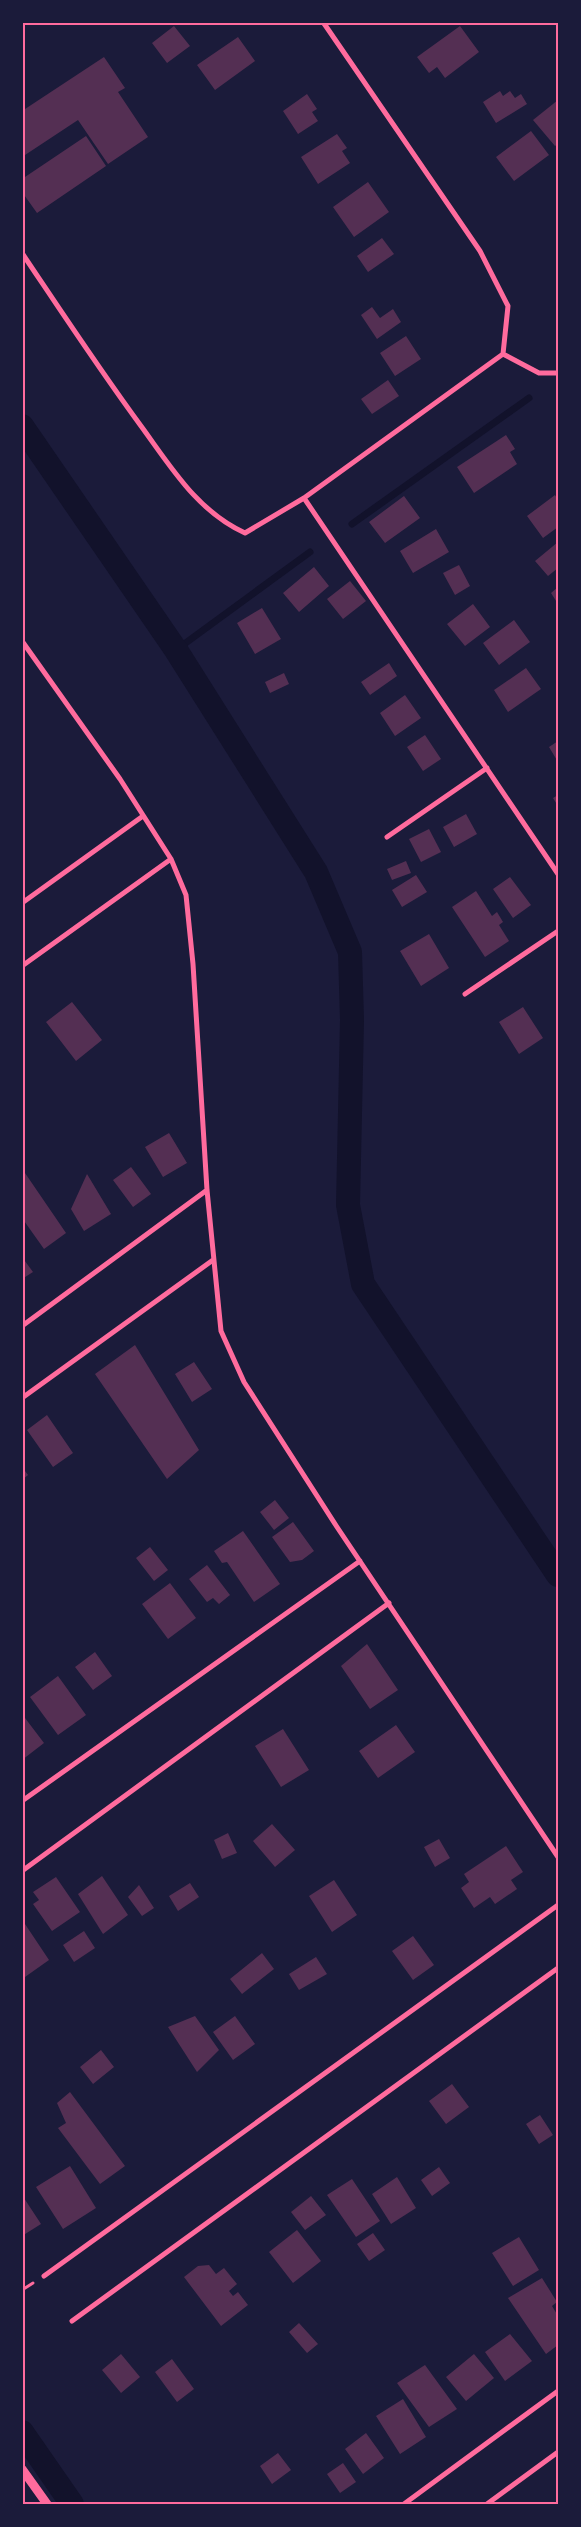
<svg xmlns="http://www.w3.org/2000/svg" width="581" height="2527" font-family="'Exo 2',sans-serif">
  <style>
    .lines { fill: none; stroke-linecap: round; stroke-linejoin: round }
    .stream { stroke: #12122b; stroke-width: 7 }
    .canal { stroke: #12122b; stroke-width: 24 }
    .building { fill: #542f53 }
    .path { stroke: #ff6b9d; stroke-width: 3 }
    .minor { stroke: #ff6b9d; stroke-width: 5 }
    .tertiary { stroke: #ff6b9d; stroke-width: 9 }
    .neatline { fill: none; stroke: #ff6b9d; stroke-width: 2 }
  </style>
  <rect width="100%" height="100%" fill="#1b1b3a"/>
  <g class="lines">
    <path class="stream" d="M 352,524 L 529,398
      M 176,650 L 310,552
      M 22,2453 L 32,2446"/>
    <path class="canal" d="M 22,426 L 176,650 L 316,872 L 350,952 L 352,1020 L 348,1205 L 363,1284 L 558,1575
      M 22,2432 L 72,2504"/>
  </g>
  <path class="building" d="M 174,26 L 190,46 L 167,63 L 152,43 Z
    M 460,26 L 479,52 L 445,78 L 437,67 L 429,73 L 417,57 Z
    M 238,37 L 255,61 L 215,90 L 197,65 Z
    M 104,57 L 125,88 L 118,92 L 148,137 L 108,164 L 78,120 L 22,157 L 22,111 Z
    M 500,91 L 503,96 L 510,91 L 515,98 L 521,94 L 527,104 L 496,123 L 483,102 Z
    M 307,94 L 317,109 L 312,112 L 318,121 L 298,134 L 283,111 Z
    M 558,100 L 558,144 L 555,146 L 533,120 Z
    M 531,131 L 549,155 L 514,181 L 496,157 Z
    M 337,134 L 347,148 L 342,151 L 350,163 L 318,184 L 301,157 Z
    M 86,136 L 106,166 L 37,213 L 22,192 L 22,179 Z
    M 368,182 L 389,212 L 354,237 L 333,207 Z
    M 382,238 L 394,254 L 368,272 L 357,256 Z
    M 372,307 L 380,318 L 393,309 L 401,322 L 377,339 L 361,315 Z
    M 406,336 L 421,359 L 395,376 L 380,353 Z
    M 388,380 L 399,396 L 372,414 L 361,399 Z
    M 506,435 L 515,449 L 510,452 L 517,464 L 474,493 L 457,467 Z
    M 555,495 L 558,500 L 558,527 L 543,538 L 527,516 Z
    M 404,496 L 420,518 L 385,543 L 369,522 Z
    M 436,529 L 449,552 L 413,573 L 400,551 Z
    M 558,542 L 558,568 L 548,576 L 535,561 Z
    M 459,565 L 470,586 L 455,595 L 443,573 Z
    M 314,567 L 329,586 L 299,612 L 283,593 Z
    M 350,581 L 366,601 L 343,619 L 327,599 Z
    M 558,587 L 558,604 L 551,593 Z
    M 473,604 L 490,627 L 465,646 L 447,624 Z
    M 262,608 L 281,639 L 255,654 L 237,623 Z
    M 514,620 L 530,642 L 499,665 L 483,643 Z
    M 389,663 L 397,676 L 370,695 L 361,682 Z
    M 526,668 L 541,689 L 508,712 L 494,690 Z
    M 284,673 L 289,684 L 270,693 L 265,682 Z
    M 405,695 L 421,718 L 395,736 L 380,713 Z
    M 425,735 L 441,759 L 423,771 L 407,747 Z
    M 558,741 L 558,762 L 549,747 Z
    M 558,795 L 558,806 L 553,798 Z
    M 466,814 L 477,834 L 454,847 L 443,827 Z
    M 429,829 L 441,852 L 421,862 L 409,839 Z
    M 406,861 L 411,873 L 392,880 L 387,869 Z
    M 416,875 L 427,892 L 402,907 L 392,890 Z
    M 510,877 L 531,905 L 513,918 L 493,889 Z
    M 476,891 L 492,916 L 497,912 L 503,922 L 499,925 L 509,941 L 485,957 L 452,907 Z
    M 429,934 L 449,968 L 421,986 L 400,951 Z
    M 72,1002 L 102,1040 L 76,1061 L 46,1022 Z
    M 523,1007 L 543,1038 L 519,1054 L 499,1022 Z
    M 169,1133 L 187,1163 L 163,1177 L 145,1147 Z
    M 131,1167 L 151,1194 L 133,1207 L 113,1180 Z
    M 25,1173 L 66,1233 L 44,1249 L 22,1218 L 22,1175 Z
    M 87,1174 L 111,1214 L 84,1231 L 71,1209 Z
    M 22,1257 L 33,1272 L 22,1279 Z
    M 135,1345 L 199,1450 L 167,1479 L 95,1374 Z
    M 194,1362 L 212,1389 L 192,1402 L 175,1374 Z
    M 47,1415 L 73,1453 L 53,1467 L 27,1430 Z
    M 22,1467 L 28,1475 L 22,1480 Z
    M 275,1500 L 289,1518 L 274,1530 L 260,1512 Z
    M 293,1522 L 314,1551 L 302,1560 L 290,1562 L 272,1537 Z
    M 243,1531 L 280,1584 L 254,1602 L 227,1562 L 222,1563 L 214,1551 Z
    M 150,1547 L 168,1570 L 154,1581 L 136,1558 Z
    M 207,1565 L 230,1595 L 219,1604 L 213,1598 L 207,1602 L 189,1579 Z
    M 170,1583 L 196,1618 L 168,1639 L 142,1604 Z
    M 367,1644 L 398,1690 L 370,1709 L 341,1666 Z
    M 95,1652 L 112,1676 L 93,1690 L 75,1667 Z
    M 58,1676 L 86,1715 L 58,1735 L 30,1697 Z
    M 22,1714 L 44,1743 L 22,1760 Z
    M 396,1725 L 415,1752 L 378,1778 L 359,1751 Z
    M 283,1729 L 309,1770 L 281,1787 L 255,1746 Z
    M 272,1824 L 295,1850 L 275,1867 L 253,1841 Z
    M 228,1833 L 237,1853 L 222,1859 L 214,1840 Z
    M 439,1839 L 450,1858 L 435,1867 L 424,1847 Z
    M 506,1846 L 523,1872 L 511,1880 L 517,1889 L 495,1904 L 490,1897 L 474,1908 L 461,1888 L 469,1882 L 464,1874 Z
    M 102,1876 L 128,1915 L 103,1934 L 78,1894 Z
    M 56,1877 L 80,1912 L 52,1931 L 33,1904 L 39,1900 L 33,1892 Z
    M 334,1880 L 357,1915 L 332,1932 L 309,1896 Z
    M 190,1883 L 199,1897 L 178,1911 L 169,1896 Z
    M 139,1885 L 154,1908 L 142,1916 L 128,1897 Z
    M 25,1924 L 49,1960 L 25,1977 L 22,1973 L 22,1926 Z
    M 84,1931 L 95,1948 L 74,1962 L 63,1945 Z
    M 413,1936 L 434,1965 L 413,1980 L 392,1951 Z
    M 262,1953 L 274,1969 L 242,1994 L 230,1979 Z
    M 316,1957 L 327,1974 L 299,1990 L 289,1974 Z
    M 195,2016 L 219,2050 L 197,2072 L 168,2027 Z
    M 235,2016 L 255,2044 L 233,2060 L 213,2032 Z
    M 101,2050 L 114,2067 L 93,2084 L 80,2067 Z
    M 452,2084 L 469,2107 L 446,2124 L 429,2101 Z
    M 70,2092 L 125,2166 L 100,2184 L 58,2128 L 66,2123 L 57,2103 Z
    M 540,2115 L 553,2135 L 539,2144 L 526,2124 Z
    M 70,2166 L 96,2208 L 63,2229 L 36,2187 Z
    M 439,2167 L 450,2183 L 432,2196 L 421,2180 Z
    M 397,2177 L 416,2208 L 391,2224 L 372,2194 Z
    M 352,2179 L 380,2221 L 356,2237 L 327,2195 Z
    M 22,2195 L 41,2224 L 22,2236 Z
    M 311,2196 L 326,2215 L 305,2230 L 291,2212 Z
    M 297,2230 L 321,2261 L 293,2283 L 269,2252 Z
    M 373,2233 L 385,2250 L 369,2261 L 357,2244 Z
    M 519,2237 L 539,2270 L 513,2286 L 492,2253 Z
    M 209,2265 L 216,2274 L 224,2268 L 237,2284 L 229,2291 L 233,2296 L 238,2292 L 248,2305 L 221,2326 L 184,2277 L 198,2266 Z
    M 542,2278 L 557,2302 L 552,2306 L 558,2316 L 558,2345 L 546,2354 L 508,2298 Z
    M 299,2323 L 318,2344 L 307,2353 L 289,2332 Z
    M 510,2334 L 532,2361 L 505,2381 L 485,2352 Z
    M 121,2354 L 140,2377 L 121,2393 L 102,2370 Z
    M 474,2354 L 494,2378 L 466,2401 L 446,2377 Z
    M 172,2359 L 194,2389 L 177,2402 L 155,2372 Z
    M 425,2365 L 457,2409 L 429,2427 L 397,2383 Z
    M 403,2399 L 426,2437 L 400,2454 L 376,2416 Z
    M 366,2433 L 384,2458 L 363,2474 L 345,2449 Z
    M 278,2453 L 291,2470 L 272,2484 L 260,2466 Z
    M 343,2463 L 356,2482 L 340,2493 L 327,2474 Z"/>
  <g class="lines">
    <path class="path" d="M 22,2290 L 33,2283"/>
    <path class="minor" d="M 323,22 L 480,251 L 508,306 L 503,354
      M 22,253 C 61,311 99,369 141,426 C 171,467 197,511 245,533 L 304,498 L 503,354
      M 503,354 L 539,373 L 558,373
      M 304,498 L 558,874
      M 22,641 L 120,779 L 171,859 L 186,895 L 193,964 L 207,1190 L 221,1331 L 244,1382 L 337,1527 L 558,1857
      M 387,837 L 487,768
      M 22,903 L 143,816
      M 22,966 L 171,859
      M 465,994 L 558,931
      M 22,1326 L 207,1190
      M 22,1398 L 213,1260
      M 22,1801 L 360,1561
      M 22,1871 L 389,1603
      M 44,2276 L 558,1905
      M 72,2321 L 558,1968
      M 404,2504 L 558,2391
      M 487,2504 L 558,2452"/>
    <path class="tertiary" d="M 22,2469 L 47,2504"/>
  </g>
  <rect width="581" height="2527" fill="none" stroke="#1b1b3a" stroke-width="48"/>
  <rect x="24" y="24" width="533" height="2479" class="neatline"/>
</svg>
